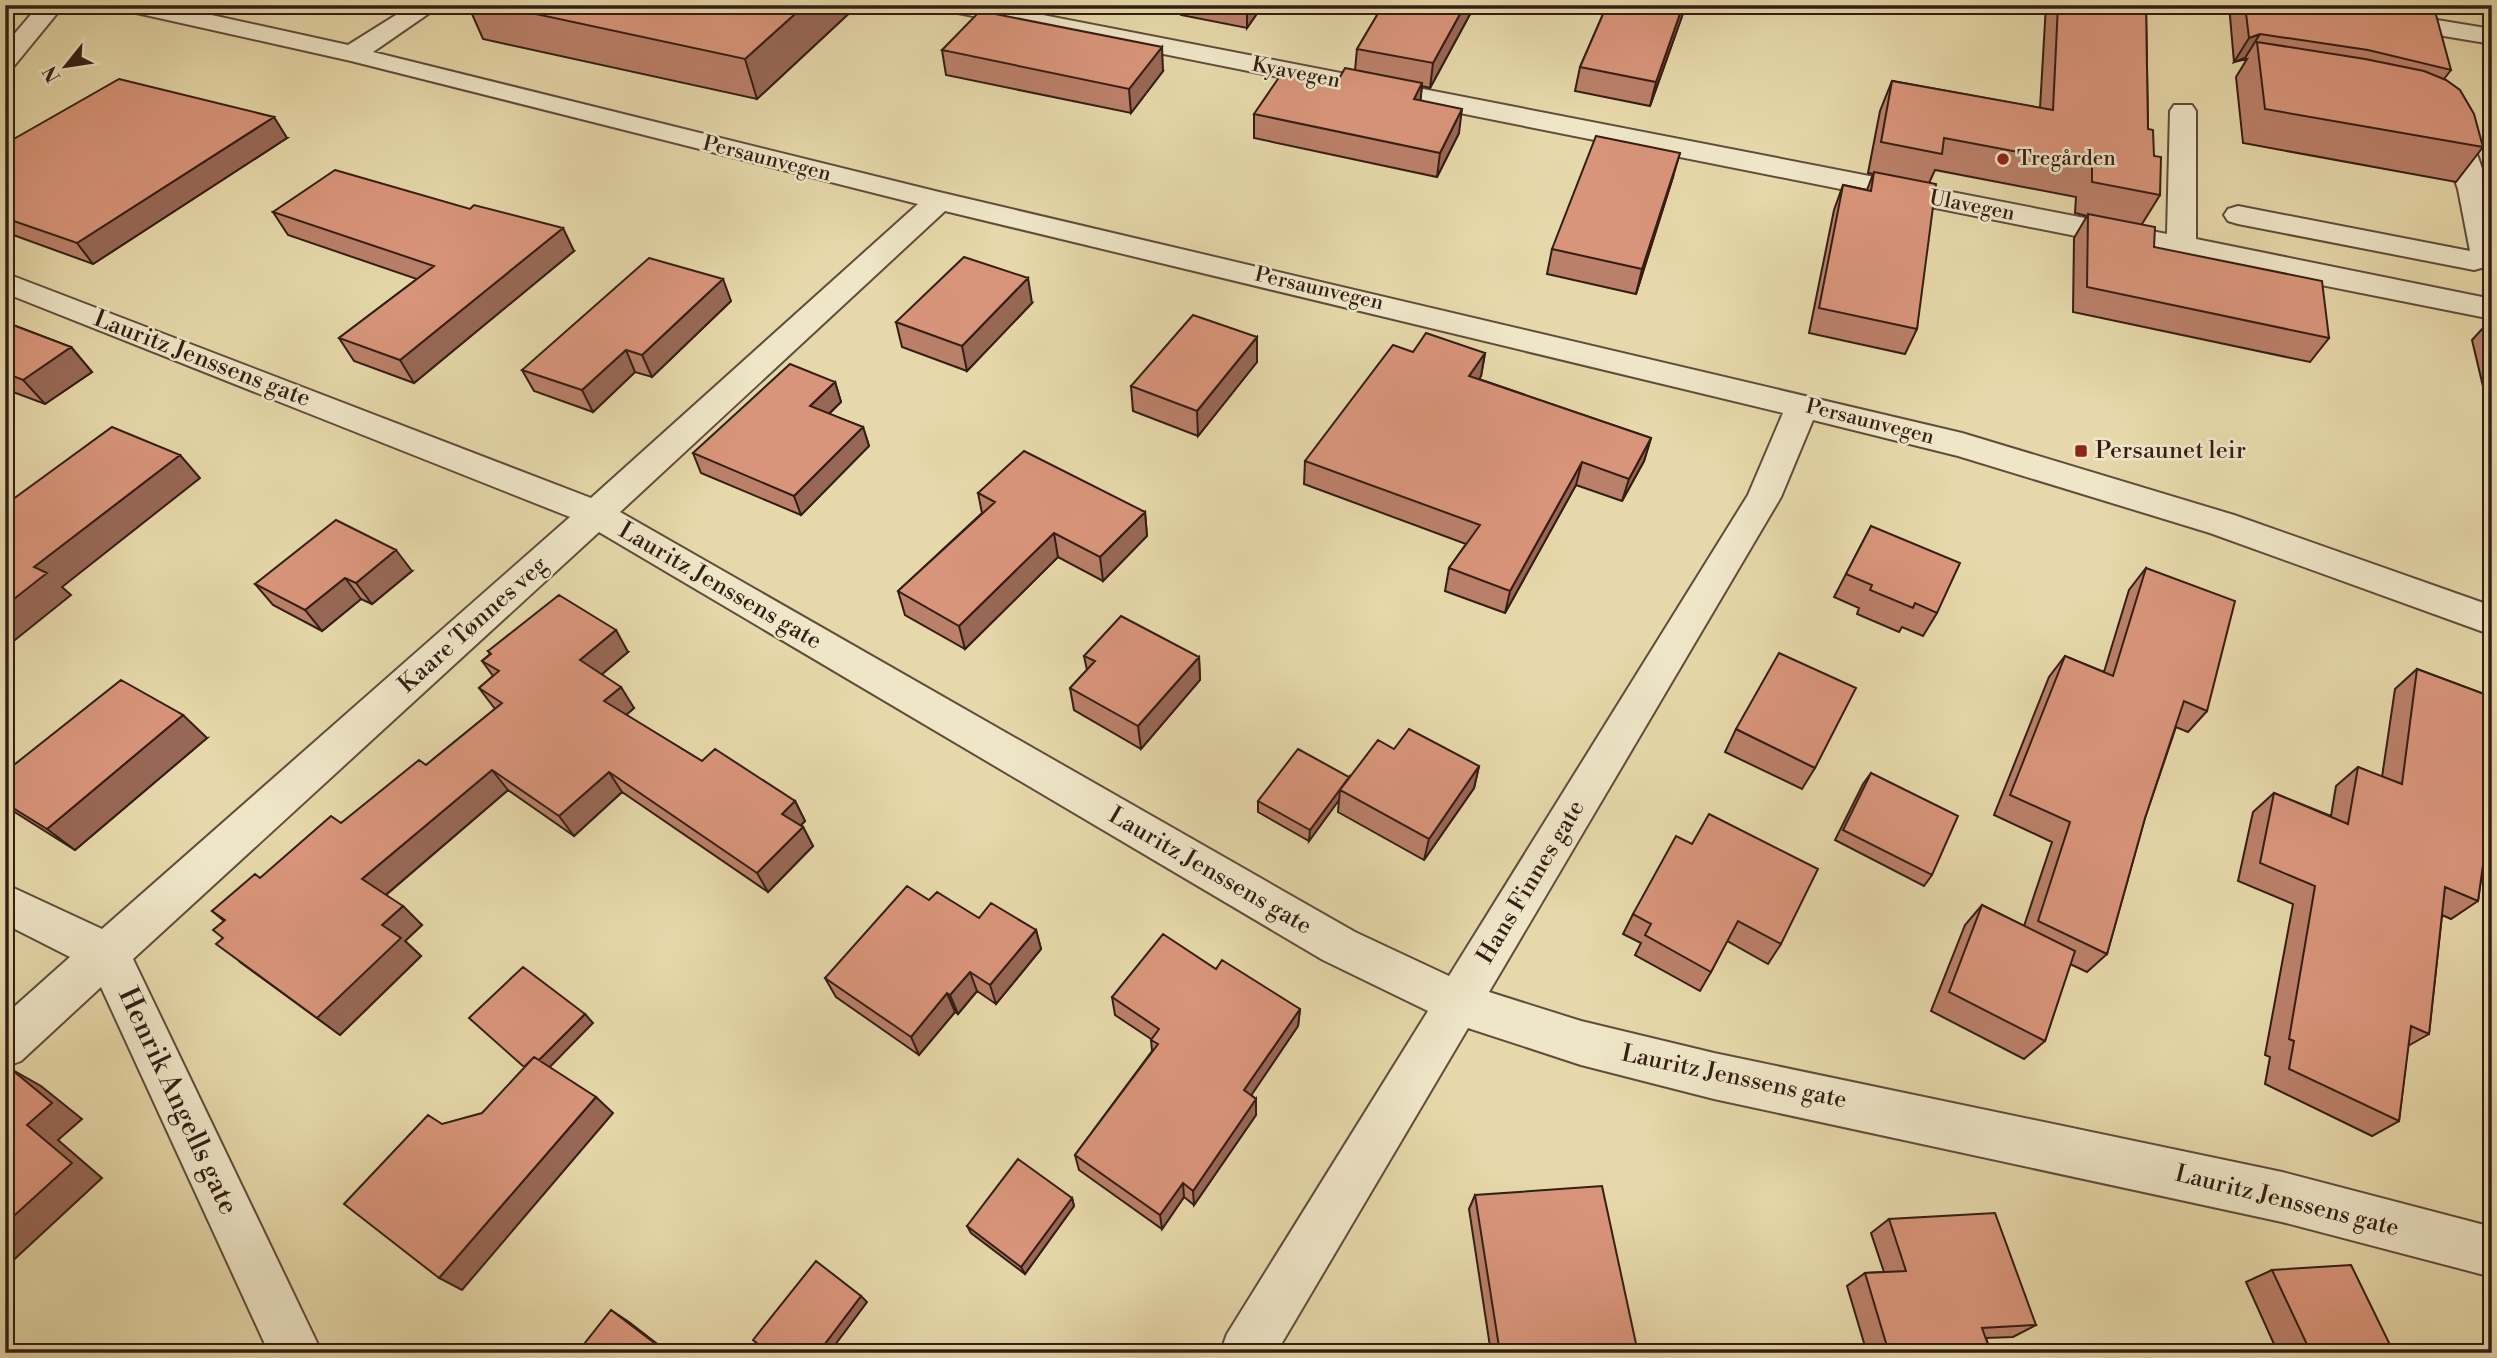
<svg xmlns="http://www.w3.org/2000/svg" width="2497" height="1358" font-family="'Libre Bodoni',serif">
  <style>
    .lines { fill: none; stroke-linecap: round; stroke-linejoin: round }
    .minor-casing { stroke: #604c3a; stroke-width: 4 }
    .minor { fill: #efe6c8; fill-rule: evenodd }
    .wall { fill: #bb806a; stroke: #331e14; stroke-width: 2 }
    .shaded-wall { fill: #986856; stroke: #331e14; stroke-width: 2 }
    .building { fill: #d9957b; stroke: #331e14; stroke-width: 2 }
    .poi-dot { fill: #8f2418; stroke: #efe6c8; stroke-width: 2.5 }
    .labels { text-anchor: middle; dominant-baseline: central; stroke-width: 5; stroke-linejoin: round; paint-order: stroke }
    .far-street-label { font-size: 21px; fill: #331e14; stroke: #efe6c8 }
    .far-poi-label { font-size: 21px; fill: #331e14; stroke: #efe6c8; text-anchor: start }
    .street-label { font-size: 24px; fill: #331e14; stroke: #efe6c8 }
    .poi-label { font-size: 24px; fill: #331e14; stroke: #efe6c8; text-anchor: start }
    .near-street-label { font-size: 28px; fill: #331e14; stroke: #efe6c8 }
  </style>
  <rect width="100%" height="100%" fill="#e6d8aa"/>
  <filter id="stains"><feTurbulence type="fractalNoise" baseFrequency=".00286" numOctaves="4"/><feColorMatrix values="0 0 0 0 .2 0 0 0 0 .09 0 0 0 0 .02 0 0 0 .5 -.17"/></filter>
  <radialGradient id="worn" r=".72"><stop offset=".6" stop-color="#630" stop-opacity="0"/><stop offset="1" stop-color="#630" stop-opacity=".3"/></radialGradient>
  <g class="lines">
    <defs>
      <path id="minor" d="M 39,5 L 64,5 L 14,66 L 5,69 L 5,45 Z
        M 120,5 L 166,5 L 348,45 L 412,5 L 441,5 L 373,52 L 939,192 L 1962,433 L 2234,515 L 2492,606 L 2492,635 L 2210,533 L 1958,456 L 1813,420 L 1781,497 L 1489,992 L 1581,1021 L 1714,1053 L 2282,1172 L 2492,1227 L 2492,1277 L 2282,1222 L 1714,1099 L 1581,1065 L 1468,1028 L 1276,1353 L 1220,1353 L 1227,1334 L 1428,1011 L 1323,960 L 599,532 L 133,959 L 322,1353 L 269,1353 L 101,987 L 21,1061 L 5,1067 L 5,1015 L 70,957 L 5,924 L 5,884 L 102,929 L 570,517 L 5,293 L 5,273 L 591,498 L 918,204 L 351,61 L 123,10 ZM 945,211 L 1783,413 L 1748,495 L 1449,976 L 1355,932 L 620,512 Z
        M 941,5 L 992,5 L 2167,234 L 2170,111 L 2174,105 L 2192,105 L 2196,111 L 2196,239 L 2492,299 L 2492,319 L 953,12 L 944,10 Z
        M 2287,5 L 2345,5 L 2492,29 L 2492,44 L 2299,12 L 2290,10 Z
        M 2447,112 L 2456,114 C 2474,139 2486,176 2491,205 C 2495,224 2492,246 2492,265 L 2474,270 L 2238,224 L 2228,221 L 2224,215 L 2228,209 L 2238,206 L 2470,251 L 2458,189 L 2434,120 L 2438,114 Z"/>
    </defs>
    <use href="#minor" class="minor-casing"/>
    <use href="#minor" class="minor"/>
  </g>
  <path class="wall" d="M 468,5 L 858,5 L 757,99 L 483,39 Z
    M 1181,5 L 1263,5 L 1247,28 L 1181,15 Z
    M 1383,5 L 1475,5 L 1430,88 L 1422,86 L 1420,101 L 1459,133 L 1437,177 L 1254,138 L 1254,114 L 1336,84 L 1355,70 L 1357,49 Z
    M 1607,5 L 1686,5 L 1650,106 L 1575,91 L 1580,67 Z
    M 2046,5 L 2146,5 L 2148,129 L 2160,195 L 2142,224 L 2154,247 L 2329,338 L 2310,362 L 2073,312 L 2074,238 L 2087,216 L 2075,213 L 2076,197 L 1935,170 L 1929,183 L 1917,329 L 1905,354 L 1809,333 L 1834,210 L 1843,185 L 1867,190 L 1873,174 L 1868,173 L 1880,111 L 1892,81 L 2040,108 Z
    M 2229,5 L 2419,5 L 2417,8 L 2451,70 L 2444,79 L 2483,147 L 2456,182 L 2243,143 L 2236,77 L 2247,59 L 2234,62 Z
    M 942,50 L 1163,71 L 1131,113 L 946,75 Z
    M 287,138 L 93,264 L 5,232 L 5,144 Z
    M 1673,177 L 1636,294 L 1547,274 L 1552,249 Z
    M 273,212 L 574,251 L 414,383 L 354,361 L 339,338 L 417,279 L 288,235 Z
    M 731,301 L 652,377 L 635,372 L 593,412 L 534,391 L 522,370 Z
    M 1032,303 L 967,371 L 902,347 L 896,322 Z
    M 2492,318 L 2492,401 L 2486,399 L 2472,340 Z
    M 5,322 L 71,347 L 92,372 L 45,404 L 5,389 Z
    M 1257,337 L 1257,362 L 1198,436 L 1133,411 L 1131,386 Z
    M 1413,352 L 1485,353 L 1481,376 L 1479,379 L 1651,438 L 1644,461 L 1622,501 L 1576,485 L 1505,613 L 1445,591 L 1449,568 L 1466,544 L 1304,484 L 1305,461 Z
    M 835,382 L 841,402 L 829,414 L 863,427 L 869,446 L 801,515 L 701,473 L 693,453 Z
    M 978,493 L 1145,512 L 1147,536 L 1103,581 L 1058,557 L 965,649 L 905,615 L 898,591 L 982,513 Z
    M 1871,526 L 1937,613 L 1923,636 L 1902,627 L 1899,632 L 1857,614 L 1859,608 L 1834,597 Z
    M 2146,568 L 2207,711 L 2188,732 L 2176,727 L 2145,818 L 2107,954 L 2087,972 L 2070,964 L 2045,1041 L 2024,1059 L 1931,1011 L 1965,925 L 1982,905 L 2024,926 L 2052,842 L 1994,815 L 2049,677 L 2065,656 L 2104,672 L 2129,590 Z
    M 412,571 L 372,604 L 361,599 L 322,631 L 273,605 L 255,584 Z
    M 488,651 L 628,652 L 602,674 L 634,708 L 626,715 L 702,761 L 795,801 L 805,821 L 801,825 L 803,827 L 813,846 L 768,892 L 622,792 L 574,836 L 508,790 L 386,895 L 422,925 L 405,941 L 421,956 L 340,1035 L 240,962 L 223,938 L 224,921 L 212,911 L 426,765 L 495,709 L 479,688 L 493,676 L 482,661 L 490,654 Z
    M 1084,656 L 1199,657 L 1200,680 L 1141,749 L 1074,710 L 1070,688 L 1087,670 Z
    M 2417,669 L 2492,697 L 2492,844 L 2486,842 L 2478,901 L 2451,919 L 2442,915 L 2429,1034 L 2408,1046 L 2399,1121 L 2372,1136 L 2265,1084 L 2270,1057 L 2265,1055 L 2293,904 L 2238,881 L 2253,812 L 2274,793 L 2331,816 L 2336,786 L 2358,767 L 2382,777 L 2395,689 Z
    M 1736,729 L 1815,768 L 1802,789 L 1725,752 Z
    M 207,738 L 75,850 L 5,806 L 5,772 Z
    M 1394,749 L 1479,766 L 1474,788 L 1424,860 L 1338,812 L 1339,800 L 1309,841 L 1258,812 L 1258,801 L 1349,777 L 1349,779 Z
    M 1871,773 L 1932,875 L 1924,886 L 1835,840 L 1863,784 Z
    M 1692,844 L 1781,944 L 1768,964 L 1727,941 L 1711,972 L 1700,991 L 1635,955 L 1641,943 L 1623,934 L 1633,914 Z
    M 929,900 L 979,918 L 1036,930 L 1041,949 L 996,1004 L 977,991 L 958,1014 L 955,1012 L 919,1055 L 836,997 L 825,978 Z
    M 1216,969 L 1300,1009 L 1298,1026 L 1251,1095 L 1256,1099 L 1256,1115 L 1194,1205 L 1184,1197 L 1162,1229 L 1079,1170 L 1075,1155 L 1152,1051 L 1151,1039 L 1115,1015 L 1112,997 Z
    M 1475,1195 L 1638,1353 L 1491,1353 L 1469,1209 Z
    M 1072,1198 L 1074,1206 L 1025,1274 L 971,1233 L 967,1226 Z
    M 1889,1219 L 2036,1325 L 2013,1337 L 1986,1338 L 1991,1353 L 1867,1353 L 1847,1286 L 1865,1273 L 1884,1272 L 1871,1233 Z
    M 2272,1270 L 2394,1353 L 2278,1353 L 2246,1282 Z"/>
  <path class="shaded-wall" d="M 805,5 L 858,5 L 757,99 L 745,59 Z
    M 1247,5 L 1263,5 L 1247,28 Z
    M 1465,5 L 1475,5 L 1430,88 L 1433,63 Z
    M 1683,5 L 1686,5 L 1650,106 L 1656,82 Z
    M 2260,34 L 2245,58 L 2234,62 L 2249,38 Z
    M 1162,47 L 1163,71 L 1131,113 L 1129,89 Z
    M 1422,83 L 1420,108 L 1414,99 Z
    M 1462,109 L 1459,133 L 1437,177 L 1440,153 Z
    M 274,117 L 287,138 L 93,264 L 77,243 Z
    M 1680,153 L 1673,177 L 1636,294 L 1642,269 Z
    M 563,228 L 574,251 L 414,383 L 400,360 Z
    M 1028,278 L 1032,303 L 967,371 L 962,346 Z
    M 723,279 L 731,301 L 652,377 L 642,355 Z
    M 1257,337 L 1257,362 L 1198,436 L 1197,411 Z
    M 71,347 L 92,372 L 45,404 L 23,380 Z
    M 626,350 L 635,372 L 593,412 L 582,390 Z
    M 1485,353 L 1481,376 L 1466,399 L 1469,376 Z
    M 835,382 L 841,402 L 816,426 L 810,406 Z
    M 863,427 L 869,446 L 801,515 L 794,496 Z
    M 1651,438 L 1644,461 L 1622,501 L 1629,479 Z
    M 180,455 L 200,478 L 62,587 L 71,595 L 5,648 L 5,606 L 34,567 Z
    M 1582,462 L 1576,485 L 1505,613 L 1510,591 Z
    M 1145,512 L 1147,536 L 1103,581 L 1100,557 Z
    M 1054,533 L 1058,557 L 965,649 L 959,626 Z
    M 396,550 L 412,571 L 372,604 L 356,583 Z
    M 345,578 L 361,599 L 322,631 L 305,610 Z
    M 616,630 L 628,652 L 594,681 L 580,660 Z
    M 1199,657 L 1200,680 L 1141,749 L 1138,726 Z
    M 621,687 L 634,708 L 618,722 L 604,701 Z
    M 183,715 L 207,738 L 75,850 L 47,829 Z
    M 1479,766 L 1474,788 L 1424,860 L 1429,839 Z
    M 492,770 L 508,790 L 382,898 L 362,879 Z
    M 609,772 L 622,792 L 574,836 L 559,816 Z
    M 1349,777 L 1348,788 L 1340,790 L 1339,800 L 1309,841 L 1310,830 Z
    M 795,801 L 805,821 L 793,833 L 782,814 Z
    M 803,827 L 813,846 L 768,892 L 757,873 Z
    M 403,906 L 422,925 L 405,941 L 421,956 L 340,1035 L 317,1018 L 382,925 Z
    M 1036,930 L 1041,949 L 996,1004 L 990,985 Z
    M 970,972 L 977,991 L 958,1014 L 950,995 Z
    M 947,993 L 955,1012 L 919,1055 L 911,1037 Z
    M 1300,1009 L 1298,1026 L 1244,1106 L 1244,1090 Z
    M 585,1014 L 593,1023 L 537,1080 L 528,1071 Z
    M 11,1069 L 41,1086 L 82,1119 L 58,1140 L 102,1178 L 5,1268 L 5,1224 L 27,1125 Z
    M 596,1097 L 613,1113 L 462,1290 L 439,1278 Z
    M 1256,1099 L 1256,1115 L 1194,1205 L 1193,1191 Z
    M 1183,1183 L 1184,1197 L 1162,1229 L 1160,1215 Z
    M 1072,1198 L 1074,1206 L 1025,1274 L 1021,1267 Z
    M 861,1296 L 867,1302 L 829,1353 L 818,1353 Z
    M 611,1310 L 629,1322 L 669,1353 L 664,1353 Z"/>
  <path class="building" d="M 494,5 L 805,5 L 745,59 Z
    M 1383,5 L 1465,5 L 1433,63 L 1357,49 Z
    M 1607,5 L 1683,5 L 1656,82 L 1580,67 Z
    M 2058,5 L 2146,5 L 2148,129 L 2153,130 L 2154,156 L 2161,157 L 2160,195 L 2092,182 L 2092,166 L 1944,138 L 1942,154 L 1881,142 L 1892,81 L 2053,110 Z
    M 2245,5 L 2403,5 L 2435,11 L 2451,70 L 2368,50 L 2260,34 L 2249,38 Z
    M 980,11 L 1162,47 L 1129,89 L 942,50 Z
    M 2257,42 L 2365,59 L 2424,71 L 2446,80 L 2460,90 L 2474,114 L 2483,147 L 2265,109 Z
    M 1345,68 L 1422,83 L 1414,99 L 1462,109 L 1440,153 L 1254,114 L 1282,73 L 1336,84 Z
    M 119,79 L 274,117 L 77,243 L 5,218 L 5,144 Z
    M 1596,136 L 1680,153 L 1642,269 L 1552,249 Z
    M 335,170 L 470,209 L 474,205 L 563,228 L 400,360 L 339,338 L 434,266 L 273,212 Z
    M 1874,172 L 1936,184 L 1917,329 L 1819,308 L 1843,185 L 1871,191 Z
    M 2088,214 L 2155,227 L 2154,247 L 2322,281 L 2329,338 L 2087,287 Z
    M 964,257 L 1028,278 L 962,346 L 896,322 Z
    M 649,258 L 723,279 L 642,355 L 626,350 L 582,390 L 522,370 Z
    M 1193,315 L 1257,337 L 1197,411 L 1131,386 Z
    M 5,322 L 71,347 L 23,380 L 5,373 Z
    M 1426,333 L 1485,353 L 1469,376 L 1651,438 L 1629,479 L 1582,462 L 1510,591 L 1449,568 L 1480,525 L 1305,461 L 1393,345 L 1413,352 Z
    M 790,364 L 835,382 L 810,406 L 863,427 L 794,496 L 693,453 Z
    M 112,427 L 180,455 L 34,567 L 47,573 L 5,606 L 5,505 Z
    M 1024,451 L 1145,512 L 1100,557 L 1054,533 L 959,626 L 898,591 L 995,502 L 978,493 Z
    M 336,520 L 396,550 L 356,583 L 345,578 L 305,610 L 255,584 Z
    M 1871,526 L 1960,563 L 1937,613 L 1915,603 L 1913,608 L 1870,590 L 1872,585 L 1846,574 Z
    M 2146,568 L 2235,601 L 2207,711 L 2184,701 L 2145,818 L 2107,954 L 2038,921 L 2070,822 L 2010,795 L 2065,656 L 2113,676 Z
    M 559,595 L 616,630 L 580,660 L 621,687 L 604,701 L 702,761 L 715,749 L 795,801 L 782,814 L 803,827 L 757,873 L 609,772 L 559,816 L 492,770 L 362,879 L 403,906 L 382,925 L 401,938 L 317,1018 L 216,944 L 223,938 L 213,930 L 225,920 L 212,911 L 255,874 L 260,878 L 331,816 L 341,823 L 419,760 L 426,765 L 502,703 L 479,688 L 499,671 L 482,661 L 491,654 L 488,651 Z
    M 1121,616 L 1199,657 L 1138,726 L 1070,688 L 1095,661 L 1084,656 Z
    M 1779,653 L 1856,688 L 1815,768 L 1736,729 Z
    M 2417,669 L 2492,697 L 2492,815 L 2490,815 L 2478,901 L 2445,887 L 2429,1034 L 2411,1026 L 2399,1121 L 2289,1069 L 2294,1041 L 2289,1039 L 2315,886 L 2260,863 L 2274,793 L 2348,824 L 2358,767 L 2402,784 Z
    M 121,680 L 183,715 L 47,829 L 5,803 L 5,772 Z
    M 1409,729 L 1479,766 L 1429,839 L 1340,790 L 1378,740 L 1394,749 Z
    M 1298,749 L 1349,777 L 1310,830 L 1258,801 Z
    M 1871,773 L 1958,816 L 1932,875 L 1843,830 Z
    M 1709,814 L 1818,869 L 1781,944 L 1738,921 L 1711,972 L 1645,935 L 1651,924 L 1633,914 L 1676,836 L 1692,844 Z
    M 907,886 L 929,900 L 937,892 L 979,918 L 991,903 L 1036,930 L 990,985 L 970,972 L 950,995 L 947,993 L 911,1037 L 825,978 Z
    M 1982,905 L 2075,951 L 2045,1041 L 1949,992 Z
    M 1163,934 L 1216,969 L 1222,960 L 1300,1009 L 1244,1090 L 1256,1099 L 1193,1191 L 1183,1183 L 1160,1215 L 1075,1155 L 1158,1044 L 1151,1040 L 1159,1029 L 1112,997 Z
    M 523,967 L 585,1014 L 539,1060 L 534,1057 L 524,1067 L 469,1018 Z
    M 534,1057 L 596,1097 L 439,1278 L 344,1204 L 428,1115 L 442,1124 L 482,1113 Z
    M 11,1069 L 52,1103 L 27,1125 L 72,1163 L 5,1224 L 5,1074 Z
    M 1018,1159 L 1072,1198 L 1021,1267 L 967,1226 Z
    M 1602,1186 L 1638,1353 L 1500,1353 L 1475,1195 Z
    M 1995,1213 L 2036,1325 L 1982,1328 L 1991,1353 L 1889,1353 L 1865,1273 L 1906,1271 L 1889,1219 Z
    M 816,1261 L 861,1296 L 818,1353 L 769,1353 L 753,1340 Z
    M 2351,1265 L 2394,1353 L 2311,1353 L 2272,1270 Z
    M 611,1310 L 665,1351 L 664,1353 L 577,1353 Z
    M 95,1349 L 99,1353 L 91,1353 Z"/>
  <g class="poi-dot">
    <circle cx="2003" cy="159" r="7"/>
    <rect x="2074" y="444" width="14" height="14" rx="3.5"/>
  </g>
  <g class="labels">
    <g class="far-street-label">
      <text transform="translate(1296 73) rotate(11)">Kyavegen</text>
      <text transform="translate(767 159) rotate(14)">Persaunvegen</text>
      <text transform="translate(1972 206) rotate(11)">Ulavegen</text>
      <text transform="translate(1319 289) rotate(13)">Persaunvegen</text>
      <text transform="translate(1870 422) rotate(14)">Persaunvegen</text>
    </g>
    <g class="far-poi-label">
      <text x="2017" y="159">Tregården</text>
    </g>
    <g class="street-label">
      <text transform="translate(202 359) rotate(21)">Lauritz Jenssens gate</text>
      <text transform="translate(720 586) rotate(30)">Lauritz Jenssens gate</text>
      <text transform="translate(473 625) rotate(-42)">Kaare Tønnes veg</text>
      <text transform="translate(1210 871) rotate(30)">Lauritz Jenssens gate</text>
      <text transform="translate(1531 882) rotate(-59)">Hans Finnes gate</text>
      <text transform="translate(1734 1077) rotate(12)">Lauritz Jenssens gate</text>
      <text transform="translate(2287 1201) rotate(14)">Lauritz Jenssens gate</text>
    </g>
    <g class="poi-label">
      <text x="2095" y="451">Persaunet leir</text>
    </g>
    <g class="near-street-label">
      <text transform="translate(178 1101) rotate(65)">Henrik Angells gate</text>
    </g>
  </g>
  <rect width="2497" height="1358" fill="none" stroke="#e6d8aa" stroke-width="28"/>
  <rect x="7" y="7" width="2483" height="1344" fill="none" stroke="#331e14" stroke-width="3.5"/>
  <rect x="14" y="14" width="2469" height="1330" fill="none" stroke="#331e14" stroke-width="2"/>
  <g transform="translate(66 66) rotate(240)" stroke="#efe6c8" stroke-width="5" paint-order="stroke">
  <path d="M0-5L12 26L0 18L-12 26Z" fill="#331e14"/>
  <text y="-10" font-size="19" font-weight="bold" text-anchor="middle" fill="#331e14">N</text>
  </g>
  <rect width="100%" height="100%" filter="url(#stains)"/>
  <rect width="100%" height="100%" fill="url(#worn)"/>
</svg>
